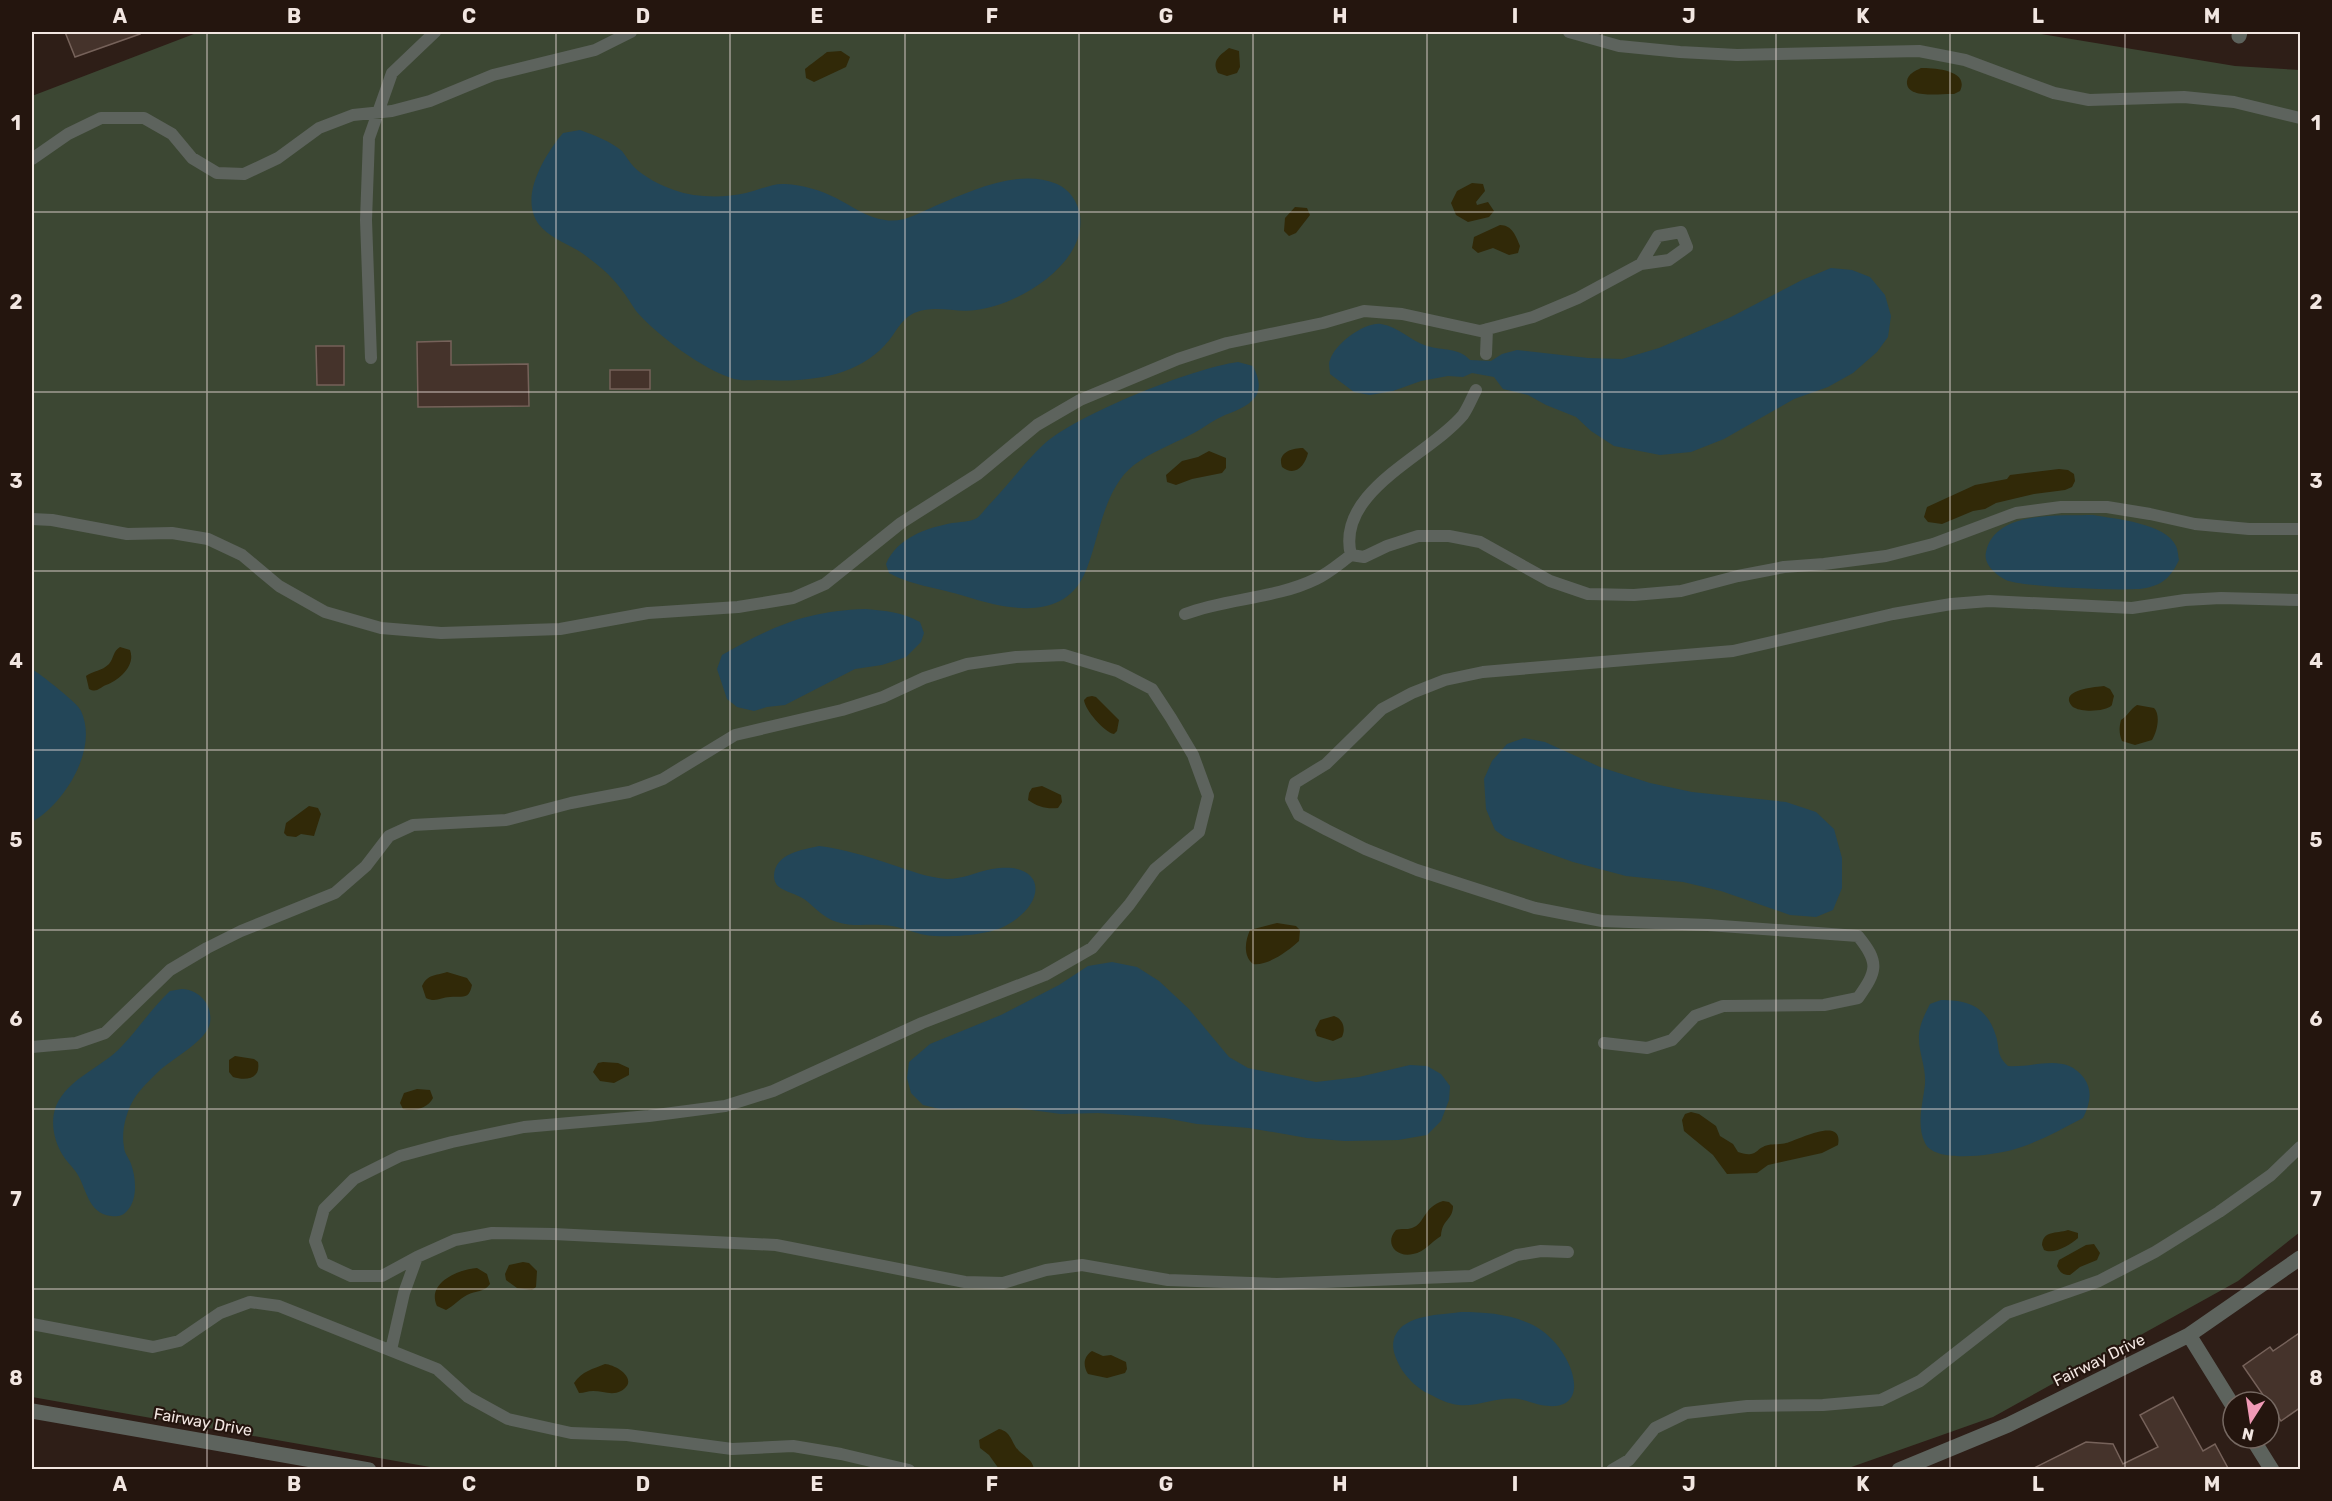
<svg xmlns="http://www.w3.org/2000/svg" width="2332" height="1501" font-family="Rubik,sans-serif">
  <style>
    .green { fill: #3c4733 }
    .sand { fill: #312908 }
    .water { fill: #234658 }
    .building { fill: #45332b; stroke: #76625a; stroke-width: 1.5 }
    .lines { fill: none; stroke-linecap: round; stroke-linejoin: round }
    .lane { stroke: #5d635d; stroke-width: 12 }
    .street { stroke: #5d635d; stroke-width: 15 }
    .grid { fill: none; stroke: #f2e6e1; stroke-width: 1.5; stroke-opacity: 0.55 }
    .labels { text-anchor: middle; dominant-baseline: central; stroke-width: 4.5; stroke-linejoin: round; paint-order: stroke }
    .street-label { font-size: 16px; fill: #f2e6e1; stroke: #24150e }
    .neatline { fill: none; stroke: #f2e6e1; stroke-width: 2 }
    .grid-label { font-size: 20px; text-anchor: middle; font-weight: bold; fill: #f2e6e1 }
  </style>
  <rect width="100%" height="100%" fill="#2e1e17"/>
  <path class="green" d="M 199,32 L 2029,32 L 2235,66 L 2300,70 L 2300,1232 L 2238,1281 L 1993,1417 L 1843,1470 L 447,1470 L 32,1397 L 32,96 Z"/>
  <path class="sand" d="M 1229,48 L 1239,51 L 1240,67 L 1237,73 L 1227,76 L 1218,73 C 1211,61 1220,55 1229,48 Z
    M 841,51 L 850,57 L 846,67 L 814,82 L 806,78 L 805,69 C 806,68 826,53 827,52 Z
    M 1921,68 C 1934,68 1970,70 1960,91 L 1954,94 C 1943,93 1905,100 1907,81 C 1908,74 1915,71 1921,68 Z
    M 1472,183 L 1483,184 L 1485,191 L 1476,202 L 1477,205 L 1488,202 L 1494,211 L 1489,217 L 1468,222 L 1456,215 L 1451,203 L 1457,191 Z
    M 1295,207 L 1307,208 L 1310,215 L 1296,233 L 1289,236 L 1284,231 L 1285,218 Z
    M 1500,225 C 1512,225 1516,236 1520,246 L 1518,253 L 1509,255 L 1493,248 L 1478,253 L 1472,248 L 1474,237 Z
    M 1303,448 L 1308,453 C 1305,466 1295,477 1282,467 C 1277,453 1291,448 1303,448 Z
    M 1209,451 L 1226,458 L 1226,468 L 1222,473 L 1192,479 L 1176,485 L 1167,482 L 1166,475 L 1182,461 L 1198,457 Z
    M 2059,469 L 2068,470 L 2074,474 L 2075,481 L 2072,487 L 2065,490 L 2034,494 L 1996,503 L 1985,509 L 1973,511 L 1942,524 L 1928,522 L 1924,517 L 1927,507 L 1975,485 L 2007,479 L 2010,475 Z
    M 120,647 L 130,650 C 136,666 119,680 106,685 C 99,688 97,693 89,689 L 86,676 C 93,671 102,671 109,664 C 114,658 113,651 120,647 Z
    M 2104,686 L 2110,689 L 2114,696 C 2114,696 2112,704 2112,705 C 2106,712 2082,712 2075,708 C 2072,707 2070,704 2069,701 C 2067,689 2095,687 2104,686 Z
    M 1092,696 L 1096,697 L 1119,720 L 1117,731 L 1114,734 C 1104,732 1085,710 1084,700 L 1087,697 Z
    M 2137,705 L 2154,708 C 2161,715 2157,732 2152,740 L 2135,745 L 2122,741 C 2119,734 2119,728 2121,720 C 2128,716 2130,709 2137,705 Z
    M 1042,786 L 1061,795 L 1062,802 L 1058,808 C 1046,809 1038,807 1028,800 L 1029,793 L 1032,788 Z
    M 309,806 L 318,808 L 321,814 L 314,836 L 301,834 L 296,837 L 287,836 L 284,833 L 286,823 Z
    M 1277,923 L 1296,926 L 1300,930 L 1299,941 C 1288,951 1268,966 1253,964 C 1243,956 1245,941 1250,930 Z
    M 447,972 L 467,978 L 472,985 C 469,1000 463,996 450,997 C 441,997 436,1003 426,998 L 422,986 C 428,974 435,976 447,972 Z
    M 1334,1016 C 1343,1019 1346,1028 1342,1037 L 1333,1041 L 1317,1036 L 1315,1030 L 1320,1020 Z
    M 235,1056 L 254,1059 L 258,1062 C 261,1079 246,1081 233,1077 L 229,1072 L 229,1060 Z
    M 603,1062 L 618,1063 L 629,1068 L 629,1075 L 614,1083 L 600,1081 L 593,1072 L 598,1063 Z
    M 417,1089 L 430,1090 L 433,1098 C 428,1108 414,1112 403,1109 L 400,1103 L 404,1093 Z
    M 1691,1112 L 1699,1114 L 1716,1126 L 1720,1136 L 1733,1144 L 1738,1152 C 1742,1153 1747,1155 1751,1154 C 1757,1153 1758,1149 1763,1147 C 1768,1143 1779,1145 1786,1143 C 1798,1140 1844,1115 1838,1145 L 1822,1153 L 1768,1165 L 1757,1173 L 1727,1174 L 1713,1155 L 1684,1131 L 1682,1120 L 1685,1114 Z
    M 1443,1201 L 1449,1202 L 1453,1206 C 1453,1220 1442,1219 1441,1236 C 1431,1242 1425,1252 1413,1254 C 1396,1258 1384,1243 1396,1230 C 1401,1228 1407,1230 1412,1228 C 1425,1224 1423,1207 1443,1201 Z
    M 2068,1230 L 2078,1233 L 2078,1238 C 2070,1245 2054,1255 2044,1250 L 2042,1245 C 2043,1230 2056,1234 2068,1230 Z
    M 2094,1244 L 2100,1253 L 2097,1260 L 2080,1267 L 2070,1275 C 2062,1275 2060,1272 2057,1266 L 2059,1260 L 2086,1245 Z
    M 523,1262 L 529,1263 L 537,1271 L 536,1287 L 532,1290 L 517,1288 L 506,1280 L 505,1274 L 509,1265 Z
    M 477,1268 L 487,1274 L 490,1284 C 484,1293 476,1290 467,1295 C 459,1299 454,1306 446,1310 L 437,1306 C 426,1283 459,1269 477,1268 Z
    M 1092,1351 L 1103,1356 L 1111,1355 L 1126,1362 L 1127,1369 L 1125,1373 L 1107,1378 L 1088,1374 C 1083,1366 1083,1357 1092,1351 Z
    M 605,1364 C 617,1365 640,1380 621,1391 C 612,1396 603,1391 593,1391 C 588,1391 584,1393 579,1393 L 574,1383 C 582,1371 593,1369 605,1364 Z
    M 999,1429 C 1012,1432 1011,1443 1019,1451 C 1026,1458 1032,1459 1034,1469 L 999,1469 L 989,1455 L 980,1448 L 979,1440 Z"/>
  <path class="water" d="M 580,130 C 594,135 610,141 622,151 C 626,156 629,162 634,167 C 644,177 660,185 674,190 C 696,198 724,198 746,193 C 759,190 773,183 785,184 C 803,185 820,190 836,198 C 852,206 867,218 885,220 C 904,223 919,213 935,206 C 971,191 1018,168 1057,184 C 1069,189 1078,202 1080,215 C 1087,264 1018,305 976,310 C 957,313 935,305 917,312 C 901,317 896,334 885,345 C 854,379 804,382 761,380 C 753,380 742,381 734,379 C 702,369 658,336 636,311 C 631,304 627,296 621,289 C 610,274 597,264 582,253 C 570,245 553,239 542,228 C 516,201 544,156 563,133 Z
    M 1831,268 L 1852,270 L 1870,277 L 1885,295 L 1891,316 L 1888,337 L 1877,352 L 1853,373 L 1828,387 L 1794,399 L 1724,439 L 1691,452 L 1660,455 L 1614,446 L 1591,431 L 1576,417 L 1546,405 L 1528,395 L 1503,389 L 1494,377 L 1472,373 L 1463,377 L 1448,376 L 1421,381 L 1393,391 L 1370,395 L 1354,392 L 1330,374 C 1330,370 1328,363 1330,360 C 1335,344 1364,322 1381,324 C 1399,327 1411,341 1427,346 C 1443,351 1458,347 1470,360 L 1491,361 L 1502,354 L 1517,350 L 1588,358 L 1622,359 L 1659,348 L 1729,318 L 1802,280 Z
    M 1238,362 L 1253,366 C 1257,375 1262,385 1256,396 C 1248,408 1233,411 1221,417 C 1210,422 1201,430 1190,435 C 1171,445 1151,452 1134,465 C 1117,478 1108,500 1102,519 C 1096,537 1092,558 1084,575 C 1063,620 1010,610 971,598 C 945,589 912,586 889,573 L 886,564 C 897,538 926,528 952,523 C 959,522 969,522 975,519 C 980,517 984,510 988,506 C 1007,487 1023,464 1043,445 C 1075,415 1193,368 1238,362 Z
    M 2093,515 C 2115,519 2166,523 2176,546 C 2178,550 2178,556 2179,560 C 2171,576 2165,584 2146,588 C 2129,592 2020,587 2006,580 C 1996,575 1983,564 1986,552 C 1995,510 2060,516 2093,515 Z
    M 866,609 C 886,611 902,612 920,622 L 924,633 L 921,642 L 906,657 L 882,665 L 855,669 L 785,705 L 767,707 L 754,711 L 737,707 L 727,699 L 717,669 L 722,655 C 773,626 806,611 866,609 Z
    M 32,669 C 40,674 78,703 81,711 C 99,749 64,804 32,822 Z
    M 1524,738 L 1545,742 L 1600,767 L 1650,783 L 1692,792 L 1786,802 L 1816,812 L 1834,829 L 1842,858 L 1842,888 L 1833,910 L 1816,917 L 1790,915 L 1721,891 L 1683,882 L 1626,876 L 1573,862 L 1506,838 L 1495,830 L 1486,809 L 1484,779 L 1492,761 L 1507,744 Z
    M 819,846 C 844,849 866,856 890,864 C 908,870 929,878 947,879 C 963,879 976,872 992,869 C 1045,860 1049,902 1007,925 C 990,935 955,937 935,936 C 917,936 901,925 882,925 C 867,924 852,927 837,922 C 823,918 815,907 804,899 C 796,894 786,892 779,887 C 776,885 774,880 774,876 C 775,853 802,850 819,846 Z
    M 1112,962 L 1137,967 L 1159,981 L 1189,1009 L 1229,1057 L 1248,1068 L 1316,1082 L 1359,1077 L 1410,1065 L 1427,1066 L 1441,1074 L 1450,1086 L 1449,1100 L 1441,1121 L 1427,1135 L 1398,1140 L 1345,1141 L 1307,1138 L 1249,1128 L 1197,1124 L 1165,1118 L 1098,1113 L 1061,1114 L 1016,1108 L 940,1109 L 923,1105 L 911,1093 L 907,1078 L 909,1062 L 930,1044 L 1001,1015 L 1059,985 L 1088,966 Z
    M 182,989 C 199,990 213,1004 210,1023 C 207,1041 171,1059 158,1072 C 150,1080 140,1089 134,1099 C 126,1112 121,1132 124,1147 C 124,1153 129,1158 131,1164 C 136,1177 138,1200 127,1211 C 123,1216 116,1217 111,1216 C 87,1213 87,1188 76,1172 C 72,1166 66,1161 62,1154 C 54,1140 50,1122 56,1106 C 69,1077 102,1068 122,1046 C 139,1028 152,1008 170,991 Z
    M 1941,1000 C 1969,1000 1987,1007 1996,1036 C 2000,1049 1996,1055 2008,1066 C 2035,1068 2065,1052 2084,1078 C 2093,1091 2090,1104 2083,1118 C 2060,1130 2037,1143 2012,1150 C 1993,1155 1935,1164 1925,1143 C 1916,1125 1923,1103 1925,1084 C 1926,1066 1919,1054 1919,1039 C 1918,1027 1925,1014 1930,1004 Z
    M 1461,1312 C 1486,1312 1510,1314 1533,1325 C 1576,1347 1601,1427 1527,1401 C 1504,1393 1482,1407 1459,1405 C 1448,1404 1439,1399 1429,1394 C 1418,1389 1409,1380 1402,1370 C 1396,1359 1390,1348 1395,1336 C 1405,1314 1441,1315 1461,1312 Z"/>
  <path class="building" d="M 65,32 L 139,32 L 140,34 L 75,57 Z
    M 451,341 L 451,365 L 528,364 L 529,406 L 418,407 L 417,342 Z
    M 316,346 L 344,346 L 344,385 L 317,385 Z
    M 610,370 L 650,370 L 650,389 L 610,389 Z
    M 2301,1332 L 2301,1407 L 2281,1421 L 2243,1366 L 2270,1347 L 2273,1351 Z
    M 2173,1397 L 2203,1451 L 2215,1444 L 2229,1470 L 2030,1470 L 2086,1442 L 2113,1444 L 2123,1464 L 2158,1447 L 2140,1415 Z"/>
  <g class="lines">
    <path class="lane" d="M 1569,32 L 1619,46 L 1680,52 L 1737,55 L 1919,51 L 1965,60 L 2054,93 L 2089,100 L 2184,97 L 2234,102 L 2300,118
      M 32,159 L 68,134 L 101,118 L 144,118 L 172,134 L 192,158 L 217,173 L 244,174 L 278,158 L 319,128 L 353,115 L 392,111 L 430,101 L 493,75 L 595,50 L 631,32
      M 1486,354 L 1487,329
      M 371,358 L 366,220 L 369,138 L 392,73 L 435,32
      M 1476,390 C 1472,398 1468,408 1463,415 C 1430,455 1335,491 1351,555 L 1364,557 L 1387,546 L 1418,536 L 1449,536 L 1480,542 L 1550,581 L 1588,594 L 1634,595 L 1681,591 L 1738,576 L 1784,567 L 1824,564 L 1886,556 L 1933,544 L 2016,513 L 2061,507 L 2107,507 L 2150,514 L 2195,524 L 2249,529 L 2300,529
      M 32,519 L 52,520 L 127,534 L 172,533 L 208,539 L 242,555 L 279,586 L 325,612 L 381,628 L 441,633 L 560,629 L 648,613 L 738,607 L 793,598 L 825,584 L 901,523 L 978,474 L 1037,425 L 1080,400 L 1178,359 L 1227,343 L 1323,323 L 1364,311 L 1402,314 L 1480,331 L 1533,317 L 1578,298 L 1641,264 L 1669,260 L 1687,247 L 1681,232 L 1658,236 L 1641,264
      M 1185,614 C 1227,598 1275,599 1316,579 C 1329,573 1340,563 1351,555
      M 1604,1043 L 1647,1048 L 1672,1040 L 1695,1016 L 1723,1006 L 1824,1005 L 1858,998 C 1877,971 1880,963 1858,936 L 1708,925 L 1602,921 L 1535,908 L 1417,870 L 1365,849 L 1327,830 L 1299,815 L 1291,799 L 1295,783 L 1326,764 L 1382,709 L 1412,693 L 1445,680 L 1483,672 L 1733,651 L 1893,614 L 1951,604 L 1989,601 L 2132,608 L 2185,600 L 2221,598 L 2300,600
      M 32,1047 L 76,1043 L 105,1033 L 170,970 L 207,948 L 241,931 L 335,893 L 366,866 L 389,836 L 413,825 L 506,820 L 571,803 L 629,792 L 663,779 L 735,735 L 842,710 L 883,697 L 924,678 L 967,664 L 1016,657 L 1064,655 L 1117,671 L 1152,689 L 1171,718 L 1193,755 L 1208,796 L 1199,832 L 1155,869 L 1129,905 L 1092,948 L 1045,975 L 922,1023 L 773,1091 L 725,1106 L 649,1116 L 524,1127 L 452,1142 L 400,1156 L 354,1179 L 324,1209 L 315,1241 L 323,1263 L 351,1276 L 382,1276 L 417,1257 L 455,1240 L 492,1233 L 554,1234 L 776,1245 L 965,1282 L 1003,1283 L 1046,1270 L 1082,1265 L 1168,1280 L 1277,1284 L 1471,1276 L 1517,1255 L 1541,1251 L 1568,1252
      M 32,1324 L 153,1347 L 179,1341 L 220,1313 L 250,1302 L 279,1306 L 437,1369 L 468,1397 L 508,1419 L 571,1433 L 627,1435 L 732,1449 L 793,1446 L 841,1454 L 909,1470
      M 391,1350 L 404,1293 L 417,1257
      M 1612,1470 L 1629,1460 L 1655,1428 L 1686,1413 L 1747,1406 L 1823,1405 L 1881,1400 L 1920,1381 L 2007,1313 L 2099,1281 L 2155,1252 L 2219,1212 L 2271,1175 L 2300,1147"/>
    <path class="street" d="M 2239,36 L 2240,32
      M 2189,1335 L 2233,1406
      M 32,1411 L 369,1470
      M 2252,1438 L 2272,1470
      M 1899,1470 L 2008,1425 L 2189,1335 L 2300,1258"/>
  </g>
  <path class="grid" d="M 207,32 L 207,1470M 382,32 L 382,1470M 556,32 L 556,1470M 730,32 L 730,1470M 905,32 L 905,1470M 1079,32 L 1079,1470M 1253,32 L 1253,1470M 1427,32 L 1427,1470M 1602,32 L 1602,1470M 1776,32 L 1776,1470M 1950,32 L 1950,1470M 2125,32 L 2125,1470M 32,212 L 2300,212M 32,392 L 2300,392M 32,571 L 2300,571M 32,750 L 2300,750M 32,930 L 2300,930M 32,1109 L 2300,1109M 32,1289 L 2300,1289"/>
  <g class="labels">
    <g class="street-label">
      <text transform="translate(2099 1360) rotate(-26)">Fairway Drive</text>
      <text transform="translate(203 1422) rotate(10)">Fairway Drive</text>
    </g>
  </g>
  <rect width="2332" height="1501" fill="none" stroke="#24150e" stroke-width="66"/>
  <g transform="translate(2251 1420) rotate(192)"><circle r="28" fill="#24150e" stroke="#766962" stroke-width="1.5"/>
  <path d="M0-4.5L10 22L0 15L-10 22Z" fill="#f09ab6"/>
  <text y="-9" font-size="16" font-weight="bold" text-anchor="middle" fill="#f2e6e1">N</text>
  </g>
  <rect x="33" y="33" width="2266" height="1435" class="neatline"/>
  <g class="grid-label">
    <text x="120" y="23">A</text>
    <text x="294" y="23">B</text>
    <text x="469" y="23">C</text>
    <text x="643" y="23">D</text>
    <text x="817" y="23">E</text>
    <text x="992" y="23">F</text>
    <text x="1166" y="23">G</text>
    <text x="1340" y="23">H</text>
    <text x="1515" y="23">I</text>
    <text x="1689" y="23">J</text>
    <text x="1863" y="23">K</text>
    <text x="2038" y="23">L</text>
    <text x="2212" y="23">M</text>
    <text x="16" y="130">1</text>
    <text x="2316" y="130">1</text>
    <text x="16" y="309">2</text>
    <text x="2316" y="309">2</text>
    <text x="16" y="488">3</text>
    <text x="2316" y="488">3</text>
    <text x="16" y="668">4</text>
    <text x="2316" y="668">4</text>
    <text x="16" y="847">5</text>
    <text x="2316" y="847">5</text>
    <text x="16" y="1026">6</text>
    <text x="2316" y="1026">6</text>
    <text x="16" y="1206">7</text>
    <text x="2316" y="1206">7</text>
    <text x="16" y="1385">8</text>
    <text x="2316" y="1385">8</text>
    <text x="120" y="1491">A</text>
    <text x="294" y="1491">B</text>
    <text x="469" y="1491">C</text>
    <text x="643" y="1491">D</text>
    <text x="817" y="1491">E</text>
    <text x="992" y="1491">F</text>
    <text x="1166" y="1491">G</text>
    <text x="1340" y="1491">H</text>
    <text x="1515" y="1491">I</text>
    <text x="1689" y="1491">J</text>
    <text x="1863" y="1491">K</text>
    <text x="2038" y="1491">L</text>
    <text x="2212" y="1491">M</text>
  </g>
</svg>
